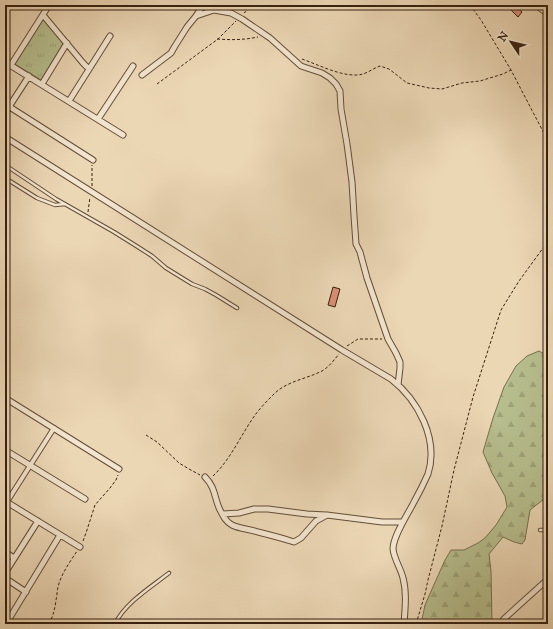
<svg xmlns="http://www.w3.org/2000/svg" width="553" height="629" font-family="'IM FELL Great Primer',serif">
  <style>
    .forest { fill: url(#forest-firs); stroke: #77704f }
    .park { fill: url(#park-tufts); stroke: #77704f }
    .building { fill: #db8f76; stroke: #372110 }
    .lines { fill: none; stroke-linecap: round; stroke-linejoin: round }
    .service-casing { stroke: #644e39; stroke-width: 4.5 }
    .pedestrian-casing { stroke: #644e39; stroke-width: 6 }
    .minor-casing { stroke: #644e39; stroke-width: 7 }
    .path { stroke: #372110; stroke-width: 1; stroke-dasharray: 3 2; stroke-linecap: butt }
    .service { stroke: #f3e5cf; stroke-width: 2.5 }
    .pedestrian { stroke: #f3e5cf; stroke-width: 4 }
    .minor { stroke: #f3e5cf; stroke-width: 5 }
  </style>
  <defs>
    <pattern id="forest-firs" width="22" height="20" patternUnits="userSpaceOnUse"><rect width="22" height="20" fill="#b7be8e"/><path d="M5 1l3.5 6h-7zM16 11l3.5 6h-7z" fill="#9ea379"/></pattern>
    <pattern id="park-tufts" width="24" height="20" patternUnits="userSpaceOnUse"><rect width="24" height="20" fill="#b7be8e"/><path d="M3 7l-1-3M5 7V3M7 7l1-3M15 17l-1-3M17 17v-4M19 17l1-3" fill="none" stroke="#9ea379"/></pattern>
  </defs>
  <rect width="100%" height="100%" fill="#ecd7b5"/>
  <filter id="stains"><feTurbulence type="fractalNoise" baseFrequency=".005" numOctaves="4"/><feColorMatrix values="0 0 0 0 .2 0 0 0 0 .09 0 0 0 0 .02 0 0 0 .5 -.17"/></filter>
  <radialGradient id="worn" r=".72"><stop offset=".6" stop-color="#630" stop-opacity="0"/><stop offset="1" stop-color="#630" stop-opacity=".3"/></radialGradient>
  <path class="forest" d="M 539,351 L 548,356 L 548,501 L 544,499 L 530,510 L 525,540 L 522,544 L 514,542 L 503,537 L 489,554 L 491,571 L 492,624 L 421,624 L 425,605 L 445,560 L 451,550 L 464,550 L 478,543 L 485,538 L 496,525 L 507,507 L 505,496 L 492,473 L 483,452 L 493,418 L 504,387 L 516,366 L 527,356 Z"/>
  <path class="park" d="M 44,18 L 64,42 L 41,80 L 15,64 Z"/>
  <path class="building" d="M 510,5 L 514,5 L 522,12 L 518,17 L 508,7 Z
    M 333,287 L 340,289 L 335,307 L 328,305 Z"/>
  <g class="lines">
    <defs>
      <path id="service" d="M 5,165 L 56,199 L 114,232 L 138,247 L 152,256 L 166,268 L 192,284 L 205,289 L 216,295 L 237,308
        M 5,178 L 37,198 L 55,205 L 65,204
        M 540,530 L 545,530 L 548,532
        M 115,624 C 125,603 151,587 169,573"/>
      <path id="pedestrian" d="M 5,505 L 54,428"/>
      <path id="minor" d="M 536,5 L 548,14
        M 5,12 L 9,5
        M 43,15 L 83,63 L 89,69
        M 196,16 L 203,5
        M 5,62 L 123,135
        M 11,65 L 49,5
        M 142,75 L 171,53 L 175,46 L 187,27 L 196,16 L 214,10 L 231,13 L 242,19 L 270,38 L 301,66 L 322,73 L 330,78 L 336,84 L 340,91 L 341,109 L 347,144 L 352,182 L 354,216 L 356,244 L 360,252 L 367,278 L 388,339 L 396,353 L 400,362 L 400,368 L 398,385
        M 42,84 L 67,43
        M 69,101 L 110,36
        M 5,104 L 93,160
        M 5,113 L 29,76
        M 98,119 L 133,66
        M 5,137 L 342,350 L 391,379 C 418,400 439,439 428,474 C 424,483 419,493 414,502 C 408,514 393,536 393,549 C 394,559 401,569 403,578 C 407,593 405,609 404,624
        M 5,398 L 119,469
        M 5,450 L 85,499
        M 205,477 C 216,488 214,498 220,510 C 223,516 226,522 232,525 C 240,529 249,529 258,532 C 270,535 282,538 294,542 L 301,538 L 316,521 L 327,515 L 382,522 L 402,522
        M 5,501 L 80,547
        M 223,514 L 239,513 L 254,509 L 268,509 L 307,514 L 326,515
        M 5,552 L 14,558
        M 5,573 L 38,521
        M 5,578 L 26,592
        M 6,624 L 60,535
        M 502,624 L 503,620 L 506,617 L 548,579"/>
    </defs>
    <use href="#service" class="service-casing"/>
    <use href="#pedestrian" class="pedestrian-casing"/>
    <use href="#minor" class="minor-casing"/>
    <path class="path" d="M 470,5 L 481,20 L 511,70 L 548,141
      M 244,13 L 254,5
      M 217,39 C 231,40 244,40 258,37
      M 302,59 C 319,65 346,79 363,74 C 369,72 374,68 380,66 L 389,69 L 407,83 L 429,88 L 442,89 L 462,83 L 480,81 L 503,74 L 511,70
      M 157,84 L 218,39 L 236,21
      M 92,186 L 92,165
      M 88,212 L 90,197
      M 347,346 L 358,339 L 382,339
      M 146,435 L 157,442 L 179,463 L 189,469 L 200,475
      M 213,476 C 230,460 240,437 253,418 C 259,409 267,401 275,393 C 288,381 306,379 322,371 C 329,367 334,360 339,354
      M 83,541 L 86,533 L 95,505 L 110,488 L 116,480 L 118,475
      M 49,624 C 53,616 55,609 56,600 C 57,596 57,591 58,587 C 61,574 70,562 77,551
      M 416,624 L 425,594 L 428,580 L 442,526 L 454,470 L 473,397 L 501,310 L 519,281 L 546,244 L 548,239"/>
    <use href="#service" class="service"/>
    <use href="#pedestrian" class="pedestrian"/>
    <use href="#minor" class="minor"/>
  </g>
  <rect width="553" height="629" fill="none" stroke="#ecd7b5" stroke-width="20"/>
  <rect x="6" y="6" width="541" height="617" fill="none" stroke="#372110" stroke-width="2"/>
  <rect x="10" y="10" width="533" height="609" fill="none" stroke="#372110"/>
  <g transform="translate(511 42) rotate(305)" stroke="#f3e5cf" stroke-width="3" paint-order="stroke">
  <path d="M0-3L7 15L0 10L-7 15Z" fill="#372110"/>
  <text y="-6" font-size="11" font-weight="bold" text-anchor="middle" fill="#372110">N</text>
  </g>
  <rect width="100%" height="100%" filter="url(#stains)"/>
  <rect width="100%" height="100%" fill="url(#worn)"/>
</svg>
